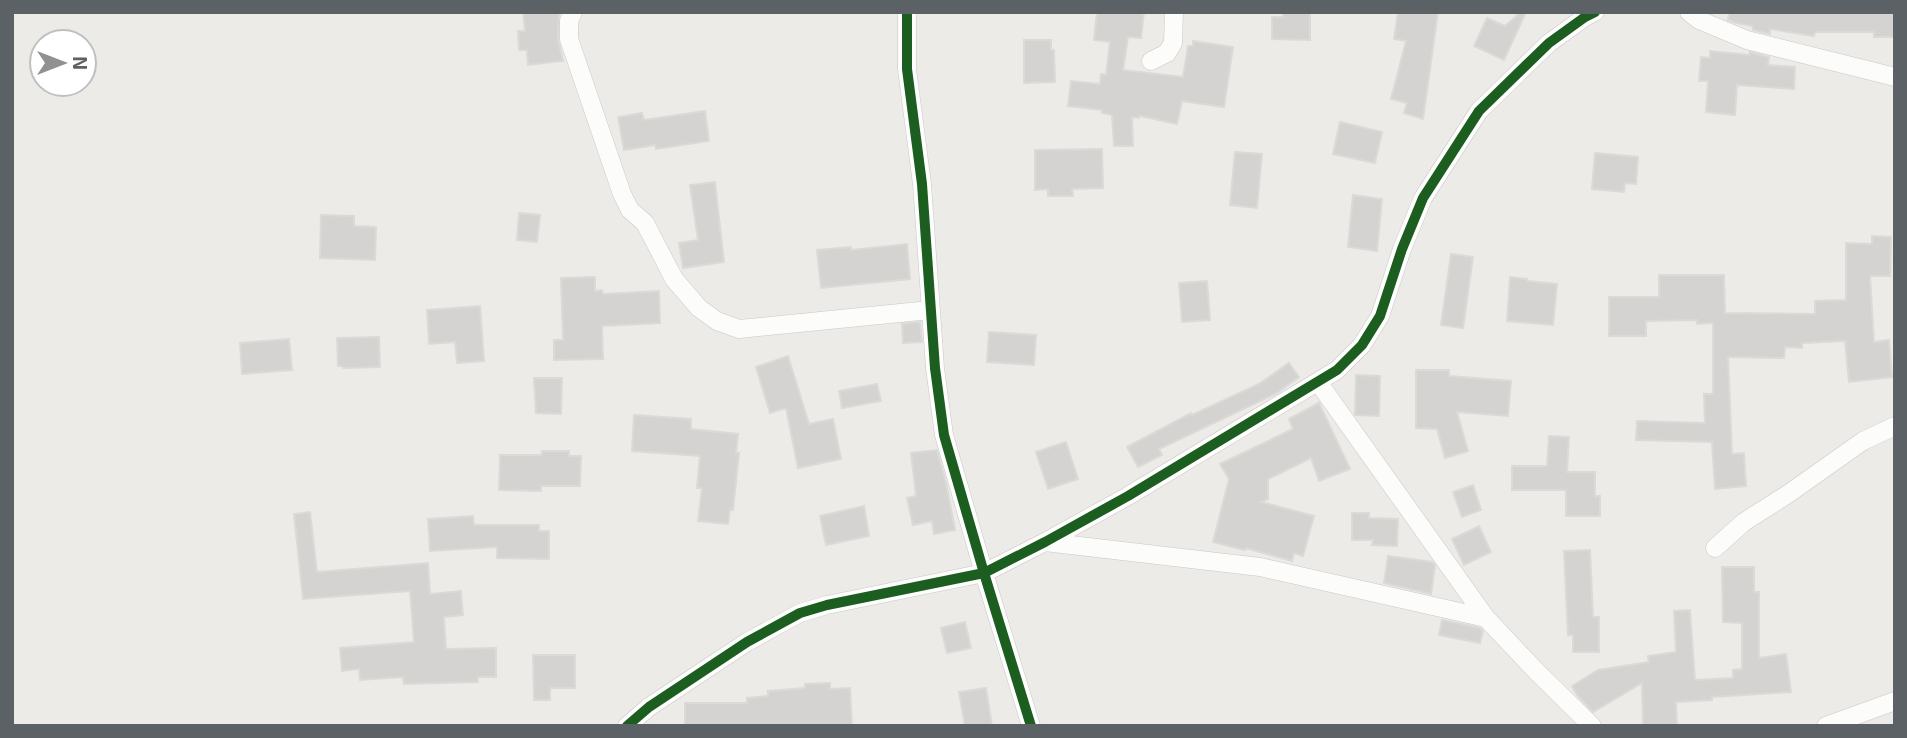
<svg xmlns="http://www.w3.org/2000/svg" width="1907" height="738" font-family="'Exo 2',sans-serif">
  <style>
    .building { fill: #d5d3d1; stroke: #dcdad6; stroke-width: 2 }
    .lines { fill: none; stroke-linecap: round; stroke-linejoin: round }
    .minor-casing { stroke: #c8c8c8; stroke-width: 19 }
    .minor { stroke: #fcfcfb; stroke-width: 18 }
    .cycleway-casing { stroke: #fff; stroke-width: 15 }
    .cycleway { stroke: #1b5e20; stroke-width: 10 }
  </style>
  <rect width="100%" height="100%" fill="#edebe7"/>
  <path class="building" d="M 523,12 L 559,12 L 558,39 L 563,61 L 528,65 L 527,50 L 519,50 L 518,31 L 525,31 Z
    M 1097,12 L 1144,12 L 1141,38 L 1128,37 L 1123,70 L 1183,77 L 1188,46 L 1193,46 L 1193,41 L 1233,47 L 1224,107 L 1182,101 L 1177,124 L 1140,116 L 1139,118 L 1132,117 L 1133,146 L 1114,146 L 1112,115 L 1102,113 L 1102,110 L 1068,106 L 1071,81 L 1100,84 L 1101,74 L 1106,75 L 1110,42 L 1094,40 Z
    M 1283,12 L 1310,12 L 1310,40 L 1272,39 L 1272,17 L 1283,17 Z
    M 1398,12 L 1438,12 L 1423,119 L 1404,113 L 1407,103 L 1391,99 L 1406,41 L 1394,39 Z
    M 1521,12 L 1526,12 L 1504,60 L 1474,46 L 1487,18 L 1505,26 Z
    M 1729,12 L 1894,12 L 1894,37 L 1874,37 L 1874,32 L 1815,32 L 1814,36 L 1770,29 L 1770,34 L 1753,30 L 1753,26 L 1736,23 L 1728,20 Z
    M 1024,40 L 1051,40 L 1051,50 L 1054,50 L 1055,82 L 1024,83 Z
    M 1710,51 L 1749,55 L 1750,52 L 1769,57 L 1768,65 L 1795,67 L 1794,89 L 1737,85 L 1735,115 L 1706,112 L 1708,81 L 1699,81 L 1701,57 L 1710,58 Z
    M 705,111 L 709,141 L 656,149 L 655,145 L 624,150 L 618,117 L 642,113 L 644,120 Z
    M 1340,122 L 1382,132 L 1375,163 L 1333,154 Z
    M 1102,149 L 1103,188 L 1072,189 L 1073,196 L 1048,196 L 1048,189 L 1035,190 L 1035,150 Z
    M 1235,152 L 1262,154 L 1257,208 L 1230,205 Z
    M 1595,153 L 1638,157 L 1636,184 L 1625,183 L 1624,192 L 1592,189 Z
    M 715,182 L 724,262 L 683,268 L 679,243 L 698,240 L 690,185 Z
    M 1353,195 L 1382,199 L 1377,251 L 1348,247 Z
    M 519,213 L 540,215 L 537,242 L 517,240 Z
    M 321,215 L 354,216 L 354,226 L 376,227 L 375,260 L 320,258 Z
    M 1872,236 L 1891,237 L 1890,276 L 1870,276 L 1874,342 L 1889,340 L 1892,377 L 1849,382 L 1845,341 L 1802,343 L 1802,348 L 1785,347 L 1784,358 L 1728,357 L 1732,454 L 1744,453 L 1746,486 L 1715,489 L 1712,442 L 1636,440 L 1637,421 L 1705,423 L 1704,394 L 1713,394 L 1713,323 L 1697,324 L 1697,320 L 1646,321 L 1646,336 L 1609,336 L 1609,297 L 1659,297 L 1659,275 L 1724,275 L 1725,313 L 1815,314 L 1815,301 L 1846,300 L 1846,243 L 1872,244 Z
    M 907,244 L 910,279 L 821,288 L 817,250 L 851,247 L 851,250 Z
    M 1451,254 L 1473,257 L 1463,328 L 1441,325 Z
    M 595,277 L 595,291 L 602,290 L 603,294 L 659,291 L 660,323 L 602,326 L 603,359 L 554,360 L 554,340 L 563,340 L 561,278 Z
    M 1510,277 L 1527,279 L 1527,281 L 1557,284 L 1553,325 L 1507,321 Z
    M 1207,281 L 1210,320 L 1182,322 L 1179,283 Z
    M 480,306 L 484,361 L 457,363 L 455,342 L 429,344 L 427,310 Z
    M 920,322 L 922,342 L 903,343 L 902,324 Z
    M 989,332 L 1036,335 L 1034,365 L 987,362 Z
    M 379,337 L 380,367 L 343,368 L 342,366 L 338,366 L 337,338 Z
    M 289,339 L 292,370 L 242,374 L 240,343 Z
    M 788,356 L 809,424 L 833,419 L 841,459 L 798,468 L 786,408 L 770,413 L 756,367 Z
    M 1289,363 L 1299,377 L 1277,393 L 1159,449 L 1162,455 L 1138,467 L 1127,447 L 1191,413 L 1192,415 L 1259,384 Z
    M 1416,370 L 1449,370 L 1449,376 L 1511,381 L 1508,416 L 1457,412 L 1468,451 L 1445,458 L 1437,429 L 1416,428 Z
    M 1356,375 L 1380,376 L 1379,416 L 1355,415 Z
    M 534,378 L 562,378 L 561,414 L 536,413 Z
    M 877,384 L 881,401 L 842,408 L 839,391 Z
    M 1319,403 L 1350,469 L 1319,481 L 1311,458 L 1268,479 L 1268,499 L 1261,502 L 1314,516 L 1303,556 L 1294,553 L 1292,561 L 1246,548 L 1245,550 L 1213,542 L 1229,479 L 1220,464 L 1293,429 L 1289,419 Z
    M 634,415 L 691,419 L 691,429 L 738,434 L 736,453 L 739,453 L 733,510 L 730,509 L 728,524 L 698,521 L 702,488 L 697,488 L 700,456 L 632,451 Z
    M 1549,436 L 1569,437 L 1567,472 L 1595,472 L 1595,496 L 1600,496 L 1600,516 L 1566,516 L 1566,490 L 1512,490 L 1512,466 L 1547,466 Z
    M 1066,442 L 1078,479 L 1048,489 L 1036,452 Z
    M 937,450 L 946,483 L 955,530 L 934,534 L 932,521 L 913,525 L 907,498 L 916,496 L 911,453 Z
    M 542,451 L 569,451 L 569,456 L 581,456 L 580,486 L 541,486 L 541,491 L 499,490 L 500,455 L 542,455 Z
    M 1473,485 L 1481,510 L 1462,517 L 1453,492 Z
    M 864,506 L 869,536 L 826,545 L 820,516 Z
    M 310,512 L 317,572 L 428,563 L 430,594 L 461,591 L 463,615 L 444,617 L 446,649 L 496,648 L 496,677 L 478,677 L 478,682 L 404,684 L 403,677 L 360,680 L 359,669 L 342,671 L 340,648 L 414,642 L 410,591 L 303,599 L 294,514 Z
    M 1352,513 L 1369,513 L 1369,518 L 1398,519 L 1397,546 L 1372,545 L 1373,540 L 1352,540 Z
    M 473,516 L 474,525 L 539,525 L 539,531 L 549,531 L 549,559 L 497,558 L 497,547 L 430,551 L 428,519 Z
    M 1479,526 L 1491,552 L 1464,565 L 1452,539 Z
    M 1590,550 L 1593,617 L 1599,617 L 1599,652 L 1573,652 L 1573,635 L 1568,635 L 1564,551 Z
    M 1388,556 L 1432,562 L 1435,565 L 1431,594 L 1384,583 Z
    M 1722,567 L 1754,567 L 1754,592 L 1759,592 L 1759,658 L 1786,654 L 1791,692 L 1712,697 L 1712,700 L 1676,702 L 1677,726 L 1643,726 L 1642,683 L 1593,712 L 1577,695 L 1572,686 L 1598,670 L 1649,662 L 1648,656 L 1676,652 L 1674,611 L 1690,610 L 1695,680 L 1733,678 L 1733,670 L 1742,669 L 1742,623 L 1723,622 Z
    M 1442,620 L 1480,628 L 1483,631 L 1480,643 L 1439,635 Z
    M 965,622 L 971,648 L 947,653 L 941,628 Z
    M 533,655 L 575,655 L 575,688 L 550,688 L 550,700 L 534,700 Z
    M 830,683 L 830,689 L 850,688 L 852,726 L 685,726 L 685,703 L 747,703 L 747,698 L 768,696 L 768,691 L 805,688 L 805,684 Z
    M 986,688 L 992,726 L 965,726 L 959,692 Z"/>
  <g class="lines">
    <defs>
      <path id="minor" d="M 573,12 L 569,21 L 569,39 L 622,194 L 630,210 L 645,223 L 674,279 L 699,308 L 717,321 L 739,329 L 930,310
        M 907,12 L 907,69 L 922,184 L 935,368 L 944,435 L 984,573 L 1031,726
        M 1689,12 L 1699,20 L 1747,40 L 1895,77
        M 1151,61 L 1167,53 L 1173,43 L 1174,12
        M 1318,382 L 1486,618 L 1537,672 L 1592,726
        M 1045,542 L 1260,567 L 1486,618
        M 1715,548 L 1744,522 L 1788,494 L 1863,441 L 1895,426
        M 627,726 L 649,707 L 747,642 L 800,613 L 827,605 L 984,573 L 1045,542 L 1128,496 L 1337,370 L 1362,345 L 1380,316 L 1402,249 L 1423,198 L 1479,111 L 1549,43 L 1585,17 L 1595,12
        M 1826,726 L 1895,701"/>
    </defs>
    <use href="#minor" class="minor-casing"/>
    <use href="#minor" class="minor"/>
    <defs>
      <path id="cycleway" d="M 907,12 L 907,69 L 922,184 L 935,368 L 944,435 L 984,573 L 1031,726
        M 627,726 L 649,707 L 747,642 L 800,613 L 827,605 L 984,573 L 1045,542 L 1128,496 L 1337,370 L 1362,345 L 1380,316 L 1402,249 L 1423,198 L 1479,111 L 1549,43 L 1585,17 L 1595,12"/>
    </defs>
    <use href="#cycleway" class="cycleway-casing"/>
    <use href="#cycleway" class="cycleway"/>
  </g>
  <rect width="1907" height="738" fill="none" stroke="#5c6166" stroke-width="28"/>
  <g transform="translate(63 63) rotate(90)"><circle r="33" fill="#ffffff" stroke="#bec0c2" stroke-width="2"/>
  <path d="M0-5L12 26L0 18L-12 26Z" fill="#8f9193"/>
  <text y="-10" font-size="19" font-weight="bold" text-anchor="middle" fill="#5c6166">N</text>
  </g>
</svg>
